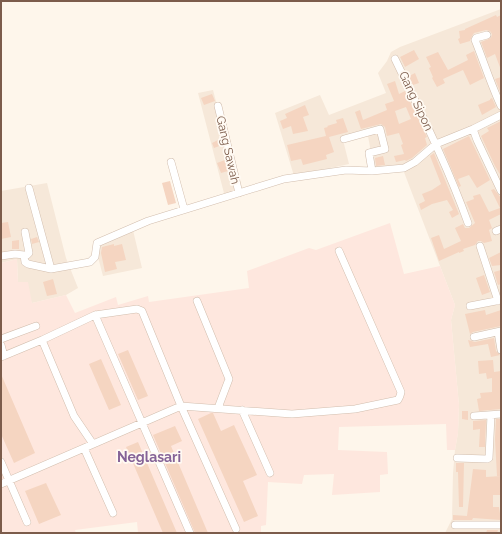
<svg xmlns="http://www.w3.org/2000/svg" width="502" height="534" font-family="Raleway,sans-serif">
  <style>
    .residential { fill: #f6e8d9 }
    .commercial { fill: #fee7de }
    .building { fill: #f5d5c1; fill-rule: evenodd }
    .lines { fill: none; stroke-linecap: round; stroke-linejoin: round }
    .minor-casing { stroke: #d2beae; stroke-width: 8 }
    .minor { stroke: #fff; stroke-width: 7 }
    .labels { text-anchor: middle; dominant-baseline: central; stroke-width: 3.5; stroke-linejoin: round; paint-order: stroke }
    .street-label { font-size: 12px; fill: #7c5c4b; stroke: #fffaf3 }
    .quarter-label { font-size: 14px; font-weight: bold; fill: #856397; stroke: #fffaf3 }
  </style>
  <rect width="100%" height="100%" fill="#fef6eb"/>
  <path class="residential" d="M 501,9 L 501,533 L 445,533 L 452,519 L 453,473 L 455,450 L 458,433 L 459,405 L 451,320 L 455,305 L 402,167 L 374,169 L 368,136 L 343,140 L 349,164 L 294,176 L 275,113 L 320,95 L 329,115 L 386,93 L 378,73 L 387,61 L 391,52 L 400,47 Z
    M 213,90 L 240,193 L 225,197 L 198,93 Z
    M 47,183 L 66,258 L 78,288 L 66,295 L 32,303 L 18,282 L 17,259 L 1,263 L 1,191 Z
    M 132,226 L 142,268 L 103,276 L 94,242 Z"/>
  <path class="commercial" d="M 390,223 L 404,274 L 440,266 L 455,305 L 451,320 L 459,405 L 458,433 L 455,450 L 447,450 L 446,424 L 339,427 L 338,450 L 387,452 L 388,474 L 380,475 L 380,492 L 332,495 L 334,474 L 304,475 L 302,484 L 268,482 L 266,525 L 261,526 L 261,533 L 138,533 L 137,522 L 75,530 L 76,533 L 1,533 L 1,263 L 17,259 L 18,282 L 28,282 L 32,303 L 66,295 L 75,313 L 116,297 L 118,305 L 148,296 L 149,302 L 249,288 L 247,271 L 309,248 L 316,250 Z"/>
  <path class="building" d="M 496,15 L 497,17 L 501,15 L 501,70 L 495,54 L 487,58 L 481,42 L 491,38 L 492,34 L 490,31 L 486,30 L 474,33 L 472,36 L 470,41 L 460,44 L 458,39 L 460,38 L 459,31 L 465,30 L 465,29 Z
    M 414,50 L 419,59 L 405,67 L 400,57 Z
    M 474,51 L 484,78 L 470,85 L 463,70 L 443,79 L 445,83 L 437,87 L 432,78 L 433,77 L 429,68 L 431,67 L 426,57 L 438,52 L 448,70 L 468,60 L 466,55 Z
    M 415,73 L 419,83 L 413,85 L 409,76 Z
    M 501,77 L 501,94 L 495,79 Z
    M 395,81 L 399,94 L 405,91 L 427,137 L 425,138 L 427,145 L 412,158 L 406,161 L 405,160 L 396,162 L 394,156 L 404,154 L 401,145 L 403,144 L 399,133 L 387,136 L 385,127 L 381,124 L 361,129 L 355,112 L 360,110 L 363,120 L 387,110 L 385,104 L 394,101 L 387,84 ZM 406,107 L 411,119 L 399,124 L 395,111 Z
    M 212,94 L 215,101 L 204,105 L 201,98 Z
    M 492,98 L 496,107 L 482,115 L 478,105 L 490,100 L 490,99 Z
    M 305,105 L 309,115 L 303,117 L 308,131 L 293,134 L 291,126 L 283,129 L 280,121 L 287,118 L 285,114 Z
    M 343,118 L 348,132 L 329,137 L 334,152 L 326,155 L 327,159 L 303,165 L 301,159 L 291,161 L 287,145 L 326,136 L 324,128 L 328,127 L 327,126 L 337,123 L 336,120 Z
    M 501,121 L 501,176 L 495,166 L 481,136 L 489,131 L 487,128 Z
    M 469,136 L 490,180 L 477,188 L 469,175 L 458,179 L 461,186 L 459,187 L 443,149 Z
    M 220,139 L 222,145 L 214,148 L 212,143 Z
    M 434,153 L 459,214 L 452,218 L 449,212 L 453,210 L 447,200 L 432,204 L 421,210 L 419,204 L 425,201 L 422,194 L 432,190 L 441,184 L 430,156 Z
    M 383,156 L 385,165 L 376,166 L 375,158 Z
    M 225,160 L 228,171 L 221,173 L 217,163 Z
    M 170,181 L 176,203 L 168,205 L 162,183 Z
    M 494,189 L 501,198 L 501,214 L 489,220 L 492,228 L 489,230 L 492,241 L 484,243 L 481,241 L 478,241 L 475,245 L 463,249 L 464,251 L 459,253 L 459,252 L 439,261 L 431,238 L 439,235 L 444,249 L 461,241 L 455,228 L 463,224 L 465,228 L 469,228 L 475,223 L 466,202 L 474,199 L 473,196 L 480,194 L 489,212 L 500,208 L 491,190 Z
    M 8,222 L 11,237 L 1,239 L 1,223 Z
    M 37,237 L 39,242 L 32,244 L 31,239 Z
    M 19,240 L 19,249 L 12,249 L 12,241 Z
    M 114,244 L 114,246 L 122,244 L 126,260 L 115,262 L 117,269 L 105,272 L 101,253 L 102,247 Z
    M 501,252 L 501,265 L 492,266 L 489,258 Z
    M 501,270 L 501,284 L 498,285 L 494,272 Z
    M 484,275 L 490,292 L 482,295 L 476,278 Z
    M 53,279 L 57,294 L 47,296 L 43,282 Z
    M 485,310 L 486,315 L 501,310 L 501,326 L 473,332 L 470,334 L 465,314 Z
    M 494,338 L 496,351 L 500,355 L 491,357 L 488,344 L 470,347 L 468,340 L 475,342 Z
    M 128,350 L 148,396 L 138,400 L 118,354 Z
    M 101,359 L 121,405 L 109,410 L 89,364 Z
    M 493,360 L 494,372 L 501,371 L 501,409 L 479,411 L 477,399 L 481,398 L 480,393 L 492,392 L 492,378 L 487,379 L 486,373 L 479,374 L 478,361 Z
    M 1,374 L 35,453 L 14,463 L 1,434 Z
    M 462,411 L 468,411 L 468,420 L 462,419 Z
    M 211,413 L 213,413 L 221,431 L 234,425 L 257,475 L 243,481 L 258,516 L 244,522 L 198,419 Z
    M 496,419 L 501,419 L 501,476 L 497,476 L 495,439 Z
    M 486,420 L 485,447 L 479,447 L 480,429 L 473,430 L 473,421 Z
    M 175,426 L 182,441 L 171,446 L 208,533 L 195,533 L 153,435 Z
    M 138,442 L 177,533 L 163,533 L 126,447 Z
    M 456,463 L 464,463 L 463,507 L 459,507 L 458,472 L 456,472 Z
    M 473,469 L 486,470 L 486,477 L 501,476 L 501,495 L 493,495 L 493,507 L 499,507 L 501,520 L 473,518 L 472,520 L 453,520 L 453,515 L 467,516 Z
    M 46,483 L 61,515 L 39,524 L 25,491 Z
    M 487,530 L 498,530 L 497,533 L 486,533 Z"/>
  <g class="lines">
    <defs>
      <path id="minor" d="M 487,35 L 476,38 L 475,40 C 484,62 491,85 501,106
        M 395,59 C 421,113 448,167 468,223
        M 218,106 L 239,193
        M 473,129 L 477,140 L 501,191
        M 344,139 L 380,129 L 385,149 L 369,153 L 372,171
        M 171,162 L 184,209
        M 29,188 L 51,269
        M 496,231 L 501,229
        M 480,246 L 498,301
        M 24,255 L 27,255 L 29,253 L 25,232
        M 1,256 L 15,254 L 24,255 L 25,262 L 28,264 L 51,269 L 90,262 L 95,257 L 97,243 L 148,221 L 284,179 L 346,170 L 372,171 L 404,168 L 415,162 L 436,144 L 473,129 L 501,115
        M 197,301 L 229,379 L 218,408
        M 470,306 L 501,300
        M 498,332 L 501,350
        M 474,337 L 501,331
        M 1,339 L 36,326
        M 42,340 L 74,416 L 93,444
        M 1,345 L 4,356
        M 1,357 L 42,340 L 95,315
        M 242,410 L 270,473
        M 474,416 L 501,414
        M 84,448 L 113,513
        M 457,458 L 487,459 L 489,458 L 491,415
        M 1,462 L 27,522
        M 1,484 L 181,406 L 236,529
        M 455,525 L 501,525
        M 190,533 L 95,315 L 137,309 L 142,311 L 181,406 L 292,414 L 355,409 L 398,400 L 400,396 L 401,392 L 339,251"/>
    </defs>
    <use href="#minor" class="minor-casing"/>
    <use href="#minor" class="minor"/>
  </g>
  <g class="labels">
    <g class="street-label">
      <text transform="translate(416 101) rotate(65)">Gang Sipon</text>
      <text transform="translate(228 150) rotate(77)">Gang Sawah</text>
    </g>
    <g class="quarter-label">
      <text x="149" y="457">Neglasari</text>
    </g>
  </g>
  <rect width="502" height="534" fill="none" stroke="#7c5c4b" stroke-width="4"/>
</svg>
